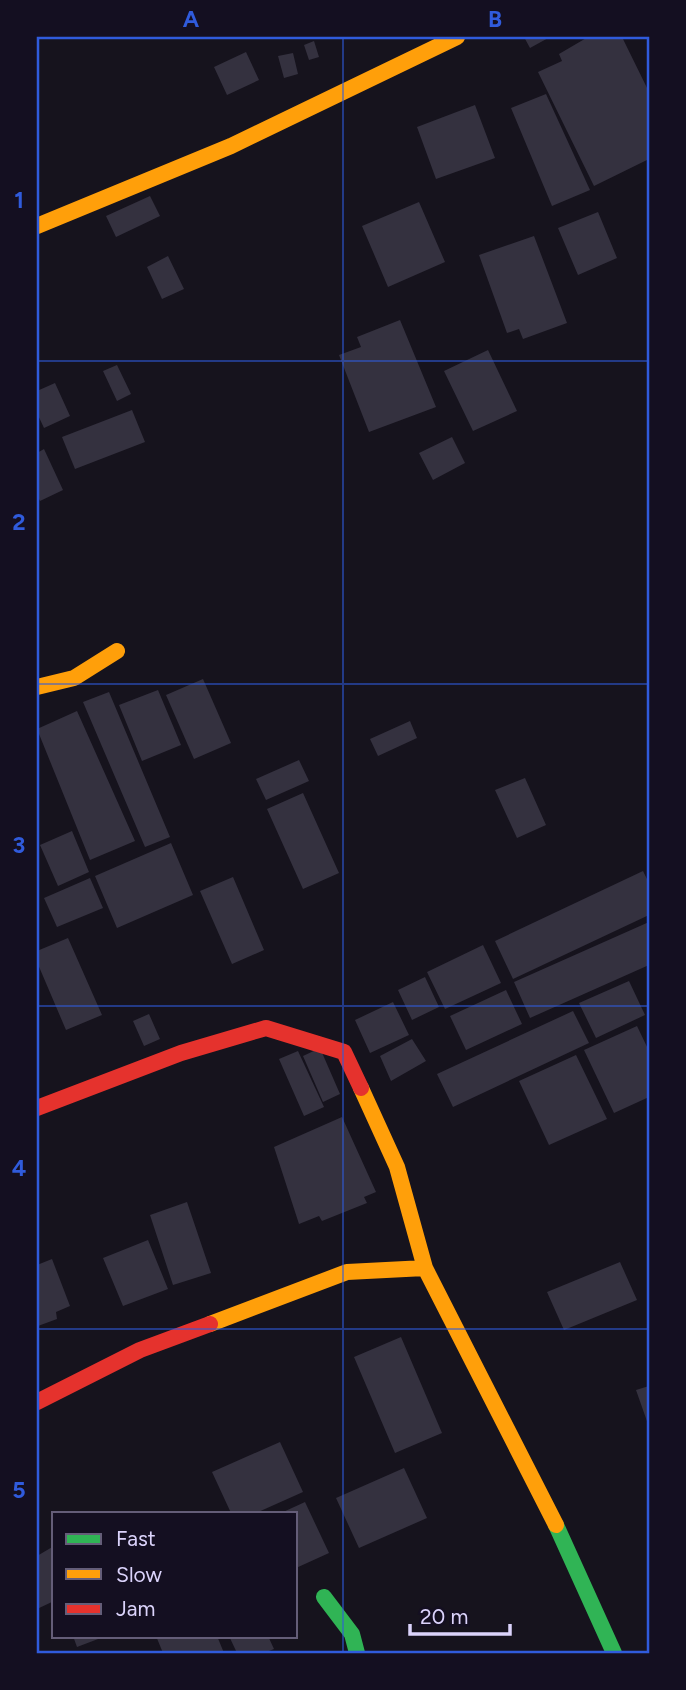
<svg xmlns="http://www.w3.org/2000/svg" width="686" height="1690" font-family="Figtree,sans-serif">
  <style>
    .building { fill: #34313f }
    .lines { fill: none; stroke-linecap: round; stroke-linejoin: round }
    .fast { stroke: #30b455; stroke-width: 16 }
    .slow { stroke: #ff9f0a; stroke-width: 16 }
    .jam { stroke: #e5322d; stroke-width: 16 }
    .grid { fill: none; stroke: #305bdc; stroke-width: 2; stroke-opacity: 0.55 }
    .neatline { fill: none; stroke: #305bdc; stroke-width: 2.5 }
    .grid-label { font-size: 23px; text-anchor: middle; font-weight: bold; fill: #305bdc }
  </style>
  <rect width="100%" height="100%" fill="#16131d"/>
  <path class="building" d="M 524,37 L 550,37 L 530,48 Z
    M 588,37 L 622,37 L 649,92 L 649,159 L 594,186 L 538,72 L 562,61 L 559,54 Z
    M 314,41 L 319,57 L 309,60 L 304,45 Z
    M 246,52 L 259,80 L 227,95 L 214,67 Z
    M 293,53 L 298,74 L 284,78 L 278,56 Z
    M 546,94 L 590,190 L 552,206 L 511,108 Z
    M 475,105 L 495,158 L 436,179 L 417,127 Z
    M 150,196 L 160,216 L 116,237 L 106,216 Z
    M 419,202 L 445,262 L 388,287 L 362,226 Z
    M 598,212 L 617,258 L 578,275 L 558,228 Z
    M 534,236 L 567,323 L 523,339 L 519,329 L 507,333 L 479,255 Z
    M 168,256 L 184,289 L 162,299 L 147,267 Z
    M 400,320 L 436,407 L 369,432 L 339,355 L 361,347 L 357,337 Z
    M 488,350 L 517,411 L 473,431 L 444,371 Z
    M 117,365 L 131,394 L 117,401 L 103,371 Z
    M 55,383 L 70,416 L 44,428 L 37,413 L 37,391 Z
    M 132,410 L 145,442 L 75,469 L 62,437 Z
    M 452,437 L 465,463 L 433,480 L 419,453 Z
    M 44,449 L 63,490 L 40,501 L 37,495 L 37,453 Z
    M 203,679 L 231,743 L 194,759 L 166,695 Z
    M 158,690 L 181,745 L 142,761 L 119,705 Z
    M 109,692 L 170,837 L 145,847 L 83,702 Z
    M 77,711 L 135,841 L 90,860 L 37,729 Z
    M 410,721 L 417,738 L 378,756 L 370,739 Z
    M 299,760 L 309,781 L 266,800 L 256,779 Z
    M 525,778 L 546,825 L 517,838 L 495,790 Z
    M 303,793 L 339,873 L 303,889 L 267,809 Z
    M 72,831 L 89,872 L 58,886 L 40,845 Z
    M 171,843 L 193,895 L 117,928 L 95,876 Z
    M 643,871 L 649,883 L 649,915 L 513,979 L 495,941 Z
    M 233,877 L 264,950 L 232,964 L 200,891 Z
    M 90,878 L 103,908 L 57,927 L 44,898 Z
    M 649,922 L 649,965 L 530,1018 L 514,982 Z
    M 68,938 L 102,1015 L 66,1030 L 37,962 L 37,951 Z
    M 483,945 L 501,983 L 445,1009 L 427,972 Z
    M 425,977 L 439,1007 L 412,1020 L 398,990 Z
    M 629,981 L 645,1015 L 596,1038 L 579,1003 Z
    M 506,990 L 522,1024 L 466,1050 L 450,1016 Z
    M 393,1002 L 409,1035 L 370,1053 L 355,1020 Z
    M 573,1011 L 589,1043 L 453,1107 L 437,1074 Z
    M 149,1014 L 160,1039 L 144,1046 L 133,1021 Z
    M 637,1026 L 649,1051 L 649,1097 L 614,1113 L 584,1050 Z
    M 412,1039 L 426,1061 L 391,1081 L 380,1056 Z
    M 320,1048 L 340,1094 L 323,1102 L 303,1056 Z
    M 298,1051 L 324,1107 L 304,1116 L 279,1059 Z
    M 576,1055 L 607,1119 L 549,1145 L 519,1081 Z
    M 342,1117 L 376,1192 L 364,1197 L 367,1203 L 322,1221 L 319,1216 L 299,1224 L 274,1147 Z
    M 187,1202 L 211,1273 L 173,1285 L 150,1215 Z
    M 148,1240 L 168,1289 L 123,1306 L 103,1258 Z
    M 52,1259 L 70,1306 L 56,1312 L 57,1319 L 38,1326 L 37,1265 Z
    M 620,1262 L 637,1300 L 564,1330 L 547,1292 Z
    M 401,1337 L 442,1433 L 395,1453 L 354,1357 Z
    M 649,1386 L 649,1427 L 636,1390 Z
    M 280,1442 L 303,1492 L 256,1513 L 231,1513 L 212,1472 Z
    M 404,1468 L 427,1518 L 359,1548 L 336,1498 Z
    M 305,1502 L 329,1553 L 296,1568 L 296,1513 L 281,1513 Z
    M 54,1546 L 54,1601 L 37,1609 L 37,1556 Z
    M 73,1636 L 106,1636 L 77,1647 Z
    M 156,1636 L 217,1636 L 224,1653 L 163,1653 Z
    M 229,1636 L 268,1636 L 274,1649 L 264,1653 L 237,1653 Z"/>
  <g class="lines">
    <path class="fast" d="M 556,1525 L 614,1653
      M 324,1597 L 352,1634 L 357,1653"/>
    <path class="slow" d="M 37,226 L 231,146 L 457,37
      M 37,687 L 74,678 L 117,651
      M 361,1088 L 397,1167 L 425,1268 L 556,1525
      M 210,1324 L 347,1272 L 425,1268"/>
    <path class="jam" d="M 37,1108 L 181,1053 L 266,1028 L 344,1052 L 361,1088
      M 37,1402 L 140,1350 L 210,1324"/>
  </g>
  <path class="grid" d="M 343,37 L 343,1653M 37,361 L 649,361M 37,684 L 649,684M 37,1006 L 649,1006M 37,1329 L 649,1329"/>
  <rect width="686" height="1690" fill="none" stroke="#140f21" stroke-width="77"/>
  <rect x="52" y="1512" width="245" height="126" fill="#140f21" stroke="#645d78" stroke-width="2"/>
  <rect x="66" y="1534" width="35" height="10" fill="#30b455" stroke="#645d78" stroke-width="2"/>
  <text x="116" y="1546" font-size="21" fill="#dbd3fb">Fast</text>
  <rect x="66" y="1569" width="35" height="10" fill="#ff9f0a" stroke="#645d78" stroke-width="2"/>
  <text x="116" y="1582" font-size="21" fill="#dbd3fb">Slow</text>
  <rect x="66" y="1604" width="35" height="10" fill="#e5322d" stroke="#645d78" stroke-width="2"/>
  <text x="116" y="1616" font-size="21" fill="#dbd3fb">Jam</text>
  <path d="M410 1624v10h100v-10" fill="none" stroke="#dbd3fb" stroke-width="3.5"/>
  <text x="420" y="1624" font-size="21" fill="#dbd3fb" stroke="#140f21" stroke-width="5" paint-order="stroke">20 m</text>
  <rect x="38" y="38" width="610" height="1614" class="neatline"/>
  <g class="grid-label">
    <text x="191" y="27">A</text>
    <text x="495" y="27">B</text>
    <text x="19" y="208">1</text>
    <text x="19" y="530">2</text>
    <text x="19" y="853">3</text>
    <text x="19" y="1176">4</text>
    <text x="19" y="1498">5</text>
  </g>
</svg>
